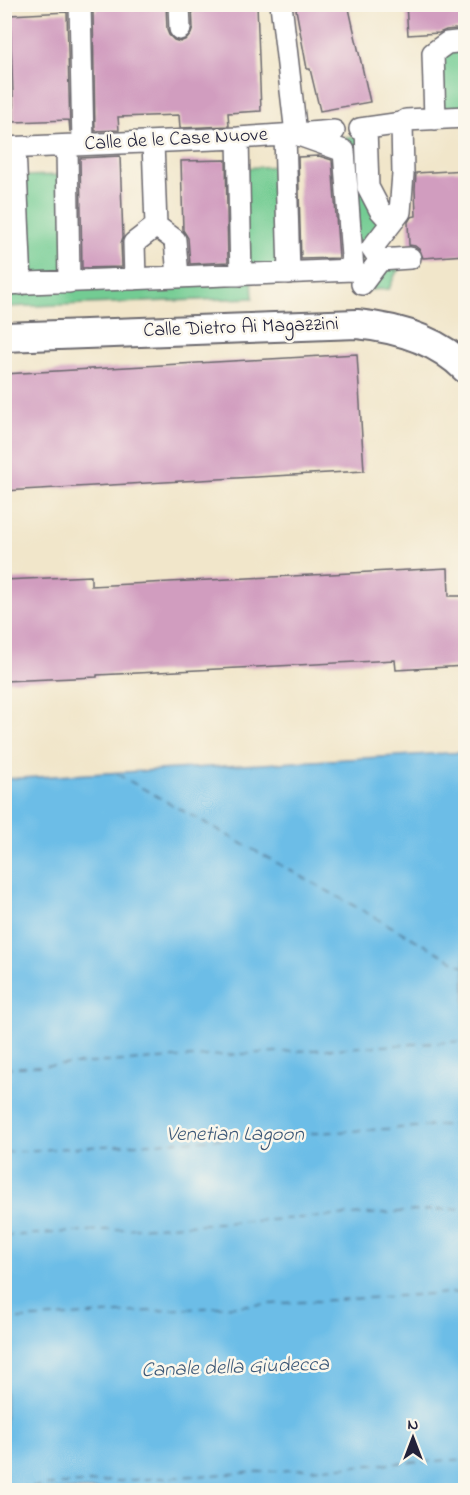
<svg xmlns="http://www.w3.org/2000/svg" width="470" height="1495" font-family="'Indie Flower',sans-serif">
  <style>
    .green { fill: #73cc93; stroke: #4a7767; stroke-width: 1.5 }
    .water { fill: #6cbde7; stroke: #477091; stroke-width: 1.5 }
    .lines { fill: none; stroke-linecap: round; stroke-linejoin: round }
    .ferry { stroke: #3c5877; stroke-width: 1.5; stroke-dasharray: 8 6; stroke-linecap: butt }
    .building { fill: #d19dbf }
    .pedestrian-casing { stroke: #6a676d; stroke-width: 24 }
    .minor-casing { stroke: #6a676d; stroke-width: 32 }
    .pedestrian { stroke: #fff; stroke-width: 21 }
    .minor { stroke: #fff; stroke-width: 28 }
    .labels { text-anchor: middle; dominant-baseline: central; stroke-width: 5; stroke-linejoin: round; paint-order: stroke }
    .street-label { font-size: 20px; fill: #22223b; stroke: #fbf7ec }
    .water-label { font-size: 21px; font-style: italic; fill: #3c5877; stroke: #fbf7ec }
  </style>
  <rect width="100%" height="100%" fill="#fbf7ec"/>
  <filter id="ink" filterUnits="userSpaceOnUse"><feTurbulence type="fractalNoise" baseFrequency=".0167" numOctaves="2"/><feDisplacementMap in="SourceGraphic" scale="12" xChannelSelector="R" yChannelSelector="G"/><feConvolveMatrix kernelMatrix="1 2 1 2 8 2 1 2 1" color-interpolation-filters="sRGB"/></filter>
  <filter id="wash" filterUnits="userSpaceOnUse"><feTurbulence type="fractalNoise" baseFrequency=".008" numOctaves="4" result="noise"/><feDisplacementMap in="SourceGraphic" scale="24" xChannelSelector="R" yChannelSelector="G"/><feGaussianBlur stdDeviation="1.35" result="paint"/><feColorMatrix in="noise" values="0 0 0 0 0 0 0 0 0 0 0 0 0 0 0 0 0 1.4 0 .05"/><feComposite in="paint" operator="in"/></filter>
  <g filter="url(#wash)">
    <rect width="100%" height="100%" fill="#f1e6ca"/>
    <path class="green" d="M 465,41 L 465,117 L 435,119 L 433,53 Z
      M 362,136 L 385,224 L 358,267 L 355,283 L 350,149 L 348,141 L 344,137 Z
      M 281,166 L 286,269 L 246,270 L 242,168 Z
      M 65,175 L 67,278 L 25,280 L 21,176 Z
      M 411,261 L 396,273 L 389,289 L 367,290 L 380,263 Z
      M 252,278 L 253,298 L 5,307 L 4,287 Z"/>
    <path class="water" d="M 465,752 L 465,1490 L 5,1490 L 5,779 Z"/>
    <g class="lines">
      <path class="ferry" d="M 117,774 L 466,968
        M 4,1068 L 466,1041
        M 4,1152 L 466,1124
        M 4,1236 L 466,1208
        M 4,1320 L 466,1292
        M 4,1488 L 466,1459"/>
    </g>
    <g id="blocks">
      <path class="building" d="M 166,4 L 167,30 L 169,35 L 174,40 L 180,42 L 187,39 L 191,34 L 193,28 L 192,4 L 257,4 L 261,111 L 228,113 L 229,126 L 180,128 L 179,115 L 118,117 L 119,130 L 95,131 L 93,11 L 96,11 L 96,5 Z
        M 295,4 L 348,4 L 370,102 L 320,111 L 310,69 L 307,69 Z
        M 406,4 L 465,4 L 465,28 L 446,30 L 439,33 L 408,35 Z
        M 67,12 L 70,132 L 69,120 L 14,122 L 10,15 Z
        M 120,156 L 123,237 L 121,243 L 122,267 L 82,268 L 80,158 Z
        M 319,156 L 332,160 L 339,258 L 301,259 L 298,157 Z
        M 226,160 L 228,262 L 190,264 L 188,238 L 183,230 L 181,161 Z
        M 465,170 L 465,255 L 423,258 L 420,250 L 415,246 L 409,245 L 408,222 L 411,217 L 416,216 L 415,189 L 416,173 Z
        M 357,354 L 364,471 L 4,491 L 4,374 Z
        M 448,568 L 449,596 L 465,596 L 465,666 L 396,670 L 395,660 L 97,675 L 97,677 L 4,681 L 4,580 L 91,576 L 91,586 Z"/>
    </g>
  </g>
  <g filter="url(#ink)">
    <use href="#blocks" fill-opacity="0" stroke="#6a676d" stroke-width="1.5"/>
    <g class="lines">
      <defs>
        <path id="pedestrian" d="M 80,4 L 83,144
          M 179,4 L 180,29
          M 281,4 L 296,134 L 334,131
          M 435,119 L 433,53 L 447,43 L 466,41
          M 402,123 L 406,120 L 466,117
          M 366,128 L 368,187 L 380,210 L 391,222
          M 360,129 L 402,123 L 403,174 L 400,212 L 372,248 L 380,260 L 410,258
          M 285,135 L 289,273
          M 238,138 L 241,275
          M 153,142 L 156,226
          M 67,146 L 69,282
          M 4,148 L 238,138 L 296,134 L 344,151 L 353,270 L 4,284
          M 15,148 L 21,284
          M 156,226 L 175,240 L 178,277
          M 135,279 L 134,243 L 156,226
          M 362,284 L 380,260"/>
        <path id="minor" d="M 4,337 L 357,324 C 397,328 437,339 466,369"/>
      </defs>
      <use href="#pedestrian" class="pedestrian-casing"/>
      <use href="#minor" class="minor-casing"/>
      <use href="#pedestrian" class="pedestrian"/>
      <use href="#minor" class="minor"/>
    </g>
  </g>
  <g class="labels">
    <g class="street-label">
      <text transform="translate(176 140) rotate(-3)">Calle de le Case Nuove</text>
      <text transform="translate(241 328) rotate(-2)">Calle Dietro Ai Magazzini</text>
    </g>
    <g class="water-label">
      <text x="235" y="1135">Venetian Lagoon</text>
      <text transform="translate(235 1368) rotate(-2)">Canale della Giudecca</text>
    </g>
  </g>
  <rect width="470" height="1495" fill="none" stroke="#fbf7ec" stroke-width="24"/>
  <g transform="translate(413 1438)" stroke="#fbf7ec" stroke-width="4.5" paint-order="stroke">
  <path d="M0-4.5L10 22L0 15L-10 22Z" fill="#22223b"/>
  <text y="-9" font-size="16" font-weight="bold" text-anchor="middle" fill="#22223b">N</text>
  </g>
</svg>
